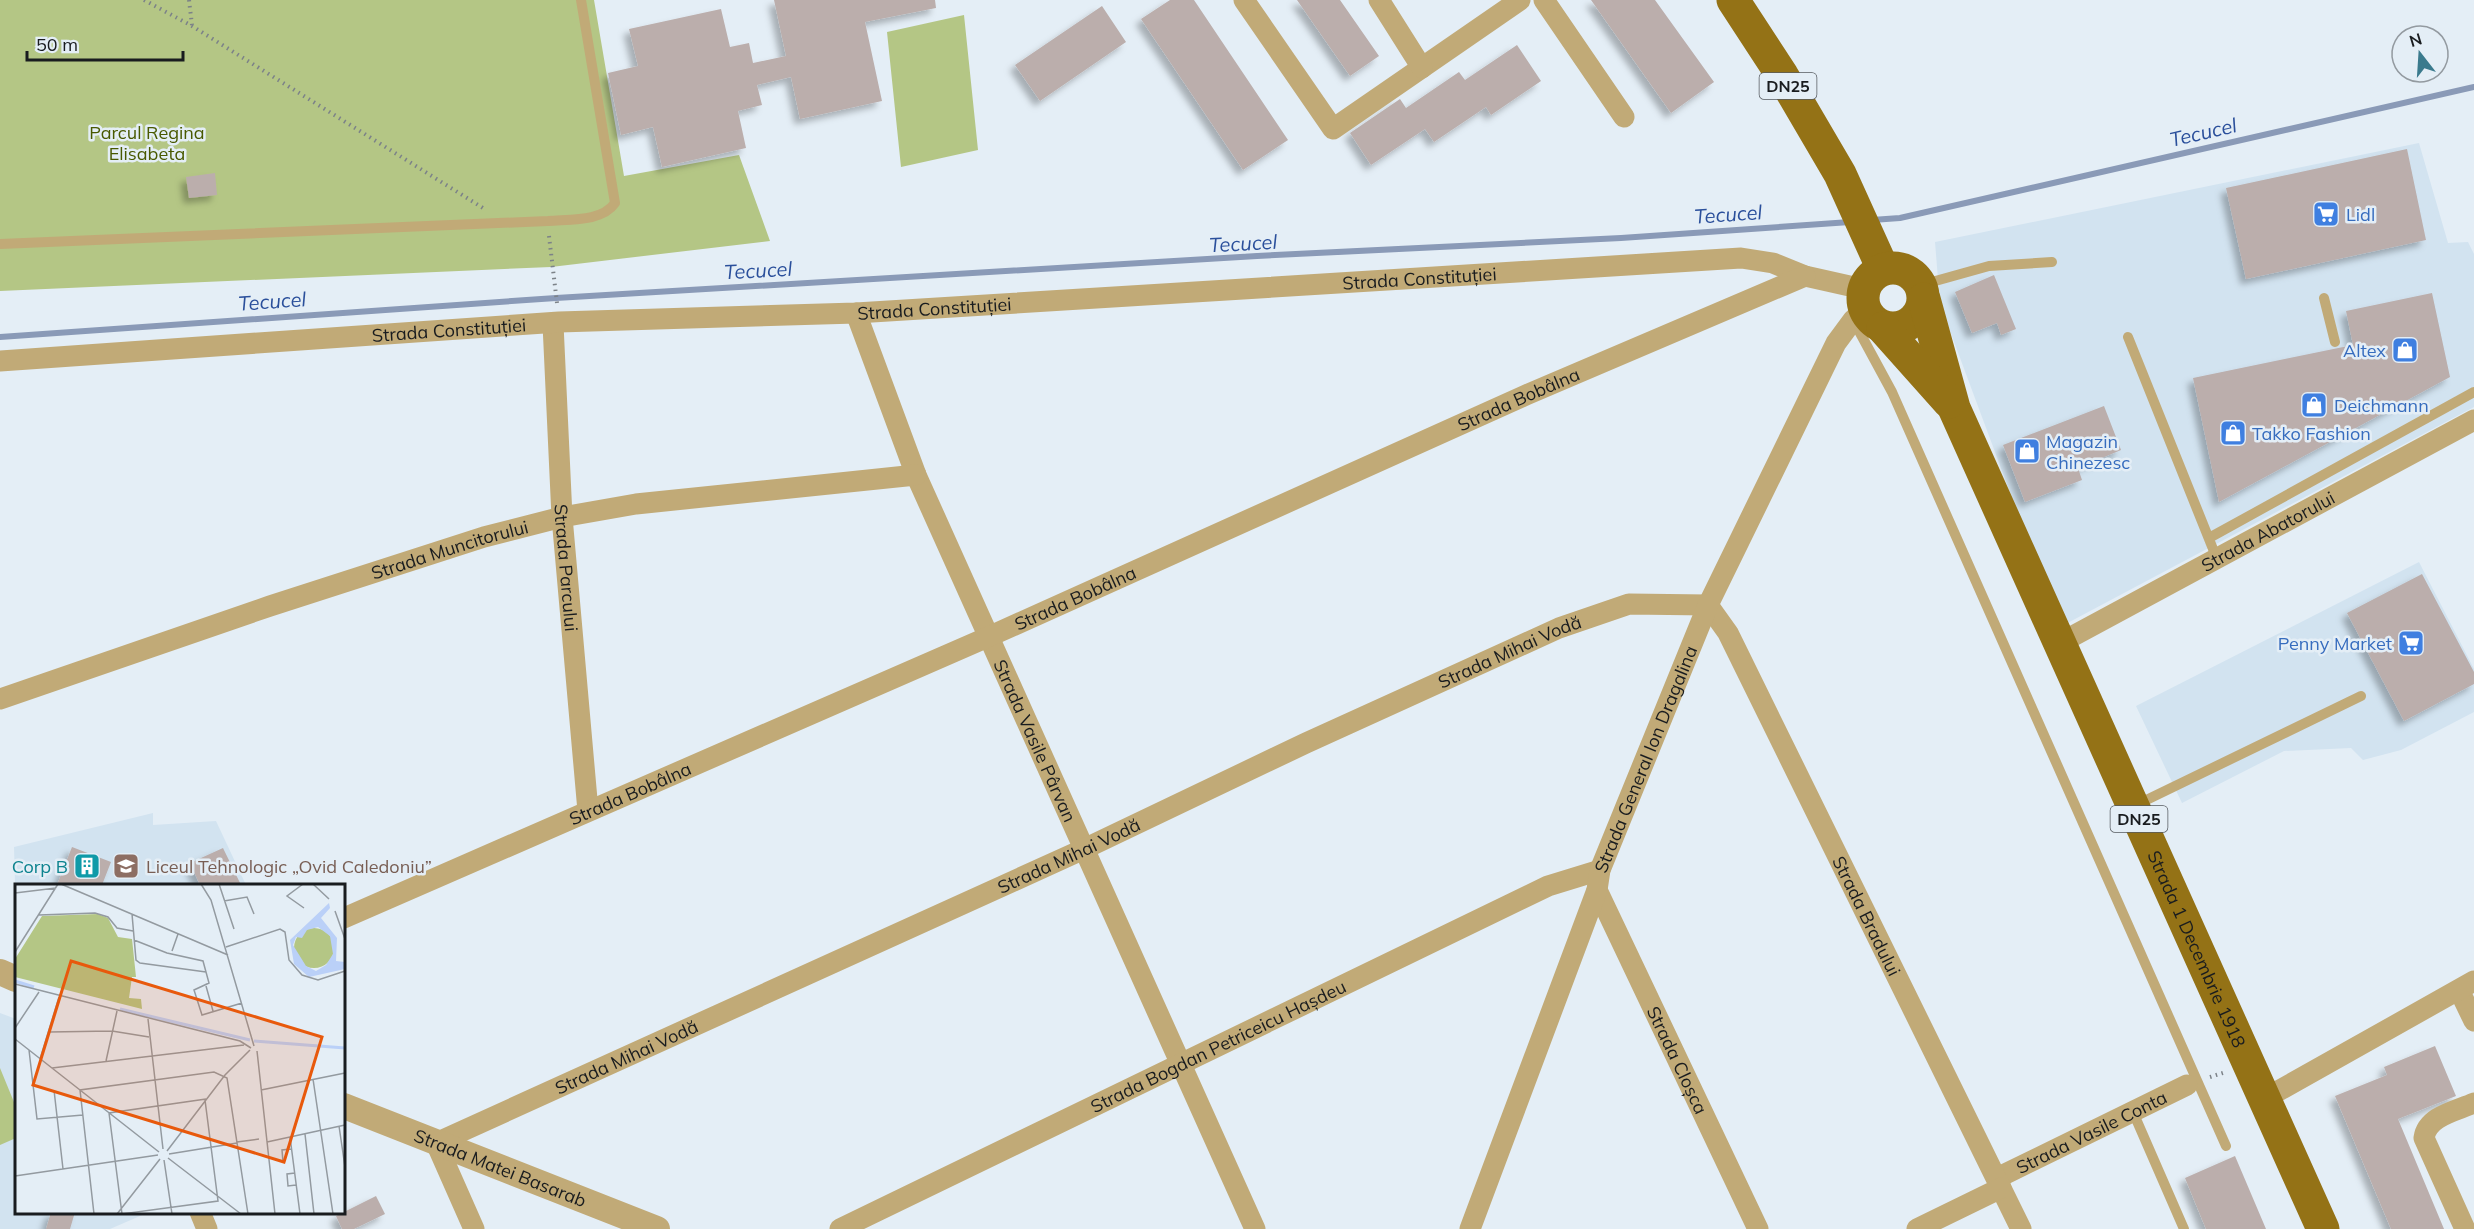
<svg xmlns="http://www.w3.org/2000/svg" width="2474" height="1229" font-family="Mulish,sans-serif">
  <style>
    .built { fill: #d2e3f0 }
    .green { fill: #b4c685 }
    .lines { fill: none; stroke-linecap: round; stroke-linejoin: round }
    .stream { stroke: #8a9ab7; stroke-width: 6 }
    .building { fill: #bbaeac; filter: url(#shadow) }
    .path { stroke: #7c8288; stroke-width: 4; stroke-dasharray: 1.5 4.5; stroke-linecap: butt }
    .service { stroke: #c1aa77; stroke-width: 10 }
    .minor { stroke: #c1aa77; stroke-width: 21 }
    .tertiary { stroke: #c1aa77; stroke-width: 26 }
    .primary { stroke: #947216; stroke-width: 33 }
    .labels { text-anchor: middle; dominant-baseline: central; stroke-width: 5; stroke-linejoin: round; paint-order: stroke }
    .shield { fill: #e4eef6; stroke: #565b60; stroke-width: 1.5 }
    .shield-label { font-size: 16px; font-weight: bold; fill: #191c1f }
    .park-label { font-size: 18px; fill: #485900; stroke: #e4eef6 }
    .shop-label { font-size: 18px; fill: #366cbe; stroke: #e4eef6; text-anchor: start }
    .street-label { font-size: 18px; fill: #191c1f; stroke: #e4eef6 }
    .culture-label { font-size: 18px; fill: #0d838f; stroke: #e4eef6; text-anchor: end }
    .education-label { font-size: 18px; fill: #785e54; stroke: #e4eef6; text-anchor: start }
    .water-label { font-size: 20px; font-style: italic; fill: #2a4f9b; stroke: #e4eef6 }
    .inset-river { fill: none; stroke: #bad0f8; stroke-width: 3 }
    .inset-road { fill: none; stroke: #939aa0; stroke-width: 1.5 }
    .view { fill: #e8590c; fill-opacity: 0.15; stroke: #e8590c; stroke-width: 3 }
    .inset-edge { fill: none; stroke: #191c1f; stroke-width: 3 }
  </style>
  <defs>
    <filter id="shadow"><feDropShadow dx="-5.5" dy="5.5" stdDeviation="3" flood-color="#0004"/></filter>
  </defs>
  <rect width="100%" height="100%" fill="#e4eef6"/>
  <path class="built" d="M 2419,143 L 2448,243 L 2468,242 L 2474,254 L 2474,407 L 2060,627 L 1940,304 L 1935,242 Z
    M 2419,562 L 2474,669 L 2474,712 L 2401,750 L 2363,760 L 2351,748 L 2284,751 L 2182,803 L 2136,706 Z
    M 153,813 L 153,825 L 216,821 L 246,885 L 16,886 L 16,918 L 14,847 Z
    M 0,1013 L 16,1019 L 16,1212 L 147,1213 L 110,1229 L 0,1229 Z"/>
  <path class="green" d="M 0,0 L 594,0 L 624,176 L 739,155 L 770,241 L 551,267 L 0,291 Z
    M 964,15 L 978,150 L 901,167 L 887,32 Z
    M 0,1068 L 16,1107 L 16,1138 L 0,1145 Z"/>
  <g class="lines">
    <path class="stream" d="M 1872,220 L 1900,218 L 2474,87
      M 0,337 L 556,298 L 1257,256 L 1621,238 L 1850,222"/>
  </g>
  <path class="building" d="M 774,0 L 935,0 L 936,8 L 865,22 L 882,101 L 800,119 L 791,77 L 757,85 L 762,105 L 738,111 L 746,148 L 662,167 L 653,127 L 621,135 L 608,73 L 638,66 L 629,29 L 721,9 L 730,47 L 749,43 L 753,63 L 786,56 Z
    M 1170,0 L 1194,0 L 1288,140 L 1243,170 L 1141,19 Z
    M 1297,0 L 1340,0 L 1379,56 L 1350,76 Z
    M 1591,0 L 1655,0 L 1714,82 L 1671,113 Z
    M 1102,6 L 1126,42 L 1040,101 L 1015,65 Z
    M 1517,45 L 1541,81 L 1491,115 L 1486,107 L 1434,142 L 1425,129 L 1371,165 L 1350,133 L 1400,99 L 1406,108 L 1459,72 L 1465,80 Z
    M 2407,149 L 2426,240 L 2246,279 L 2226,188 Z
    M 215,173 L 217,195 L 189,198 L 186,177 Z
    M 1994,275 L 2016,329 L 2001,335 L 1997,323 L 1972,333 L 1955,292 Z
    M 2432,293 L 2450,377 L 2219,502 L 2193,378 L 2353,345 L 2346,311 Z
    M 2104,406 L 2121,450 L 2078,468 L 2082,480 L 2025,502 L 2003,445 Z
    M 2422,574 L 2474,672 L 2474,684 L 2404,721 L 2347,613 Z
    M 72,847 L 111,862 L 102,885 L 57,885 Z
    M 223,848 L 241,885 L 200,885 L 190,863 Z
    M 2435,1046 L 2456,1096 L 2398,1119 L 2444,1229 L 2391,1229 L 2335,1096 L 2387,1075 L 2384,1067 Z
    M 2235,1156 L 2266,1229 L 2206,1229 L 2185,1178 Z
    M 376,1196 L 385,1214 L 354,1229 L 342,1229 L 336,1216 Z
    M 51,1212 L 75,1212 L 70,1229 L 46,1229 Z"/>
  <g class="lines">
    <path class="path" d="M 144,0 L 192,26 L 483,208
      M 189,0 L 192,25
      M 549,236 L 557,303
      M 2210,1077 L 2226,1072"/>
    <path class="service" d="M 0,244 L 548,221 C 569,219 602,222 615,203 L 581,0
      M 1921,285 L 1989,266 L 2052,262
      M 2324,298 L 2335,342
      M 1853,320 L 1892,392 L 2226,1146
      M 2128,337 L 2217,559
      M 2209,538 L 2474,392
      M 2136,805 L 2361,696
      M 2133,1112 L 2184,1229"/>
    <g class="minor">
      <path d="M 1244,0 L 1333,129 L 1520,0"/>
      <path d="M 1379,0 L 1422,68"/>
      <path d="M 1544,0 L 1624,117"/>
      <path id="s1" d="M 856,313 L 916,475 L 1255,1229"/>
      <path id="s2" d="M 553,324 L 562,517 L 588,811"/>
      <path id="s3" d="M 0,361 L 559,322 L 856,313 L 1741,258 L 1773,263 L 1805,276 L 1863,289"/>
      <path id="s4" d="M 2060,643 L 2474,420"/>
      <path id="s5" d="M 0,699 L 270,606 L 484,537 L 562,517 L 636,504 L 916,475"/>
      <path id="s6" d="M 1597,890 L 1758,1229"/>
      <path id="s7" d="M 344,918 L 988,637 L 1526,395 L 1805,276"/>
      <path d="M 2459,990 L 2474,1021"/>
      <path d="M 2264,1099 L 2474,981"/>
      <path id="s8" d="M 1997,1178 L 2187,1085"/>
      <path d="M 200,1212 L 207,1229"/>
      <path id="s9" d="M 474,1229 L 436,1143 L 1084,849 L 1306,743 L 1559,628 L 1629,604 L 1708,605 L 1728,633 L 2021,1229"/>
      <path id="s10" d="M 840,1229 L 1548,886 L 1600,870"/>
      <path id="s11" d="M 1470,1229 L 1597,890 L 1600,870 L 1708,605 L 1836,343 L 1853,320 L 1864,310"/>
      <path d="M 1917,1229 L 2001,1188"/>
      <path d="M 2465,1229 L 2424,1138 C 2427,1116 2456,1111 2474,1103"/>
    </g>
    <g class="tertiary">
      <path d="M 0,972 L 16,979"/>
      <path id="s12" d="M 344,1106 L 657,1229"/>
    </g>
    <g class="primary">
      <path d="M 1733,0 L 1782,75 L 1840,174 L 1883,269"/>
      <circle cx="1893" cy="298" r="30"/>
      <path id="s13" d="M 1924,299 L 1954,408 L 2323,1229"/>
      <path d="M 1883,328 L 1949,402"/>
    </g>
  </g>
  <defs>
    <symbol id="supermarket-square" viewBox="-11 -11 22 22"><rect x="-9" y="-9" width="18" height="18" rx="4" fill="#3f7fe0" stroke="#e4eef6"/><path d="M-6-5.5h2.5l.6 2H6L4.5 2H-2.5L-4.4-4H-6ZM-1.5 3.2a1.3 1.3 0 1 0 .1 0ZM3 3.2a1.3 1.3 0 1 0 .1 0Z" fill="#fff"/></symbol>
    <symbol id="shop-square" viewBox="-11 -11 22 22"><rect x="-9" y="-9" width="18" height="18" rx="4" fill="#3f7fe0" stroke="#e4eef6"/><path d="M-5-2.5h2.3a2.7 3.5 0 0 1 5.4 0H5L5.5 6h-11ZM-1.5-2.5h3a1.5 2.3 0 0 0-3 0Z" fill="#fff"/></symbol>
    <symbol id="building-square" viewBox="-11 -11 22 22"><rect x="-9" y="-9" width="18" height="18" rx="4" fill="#0f9aa8" stroke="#e4eef6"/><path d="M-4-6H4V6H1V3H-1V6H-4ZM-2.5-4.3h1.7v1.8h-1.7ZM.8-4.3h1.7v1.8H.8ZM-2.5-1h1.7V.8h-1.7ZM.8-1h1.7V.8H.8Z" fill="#fff"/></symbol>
    <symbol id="school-square" viewBox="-11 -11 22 22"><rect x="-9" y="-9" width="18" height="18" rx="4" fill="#8d6e63" stroke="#e4eef6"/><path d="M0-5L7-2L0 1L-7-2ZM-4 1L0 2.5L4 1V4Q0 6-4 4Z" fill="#fff"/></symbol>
  </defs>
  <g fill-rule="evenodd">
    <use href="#supermarket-square" x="2311" y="199" width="30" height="30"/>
    <use href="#shop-square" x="2390" y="335" width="30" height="30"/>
    <use href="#shop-square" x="2299" y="390" width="30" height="30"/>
    <use href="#shop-square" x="2218" y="418" width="30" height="30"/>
    <use href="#shop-square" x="2012" y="436" width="30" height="30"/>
    <use href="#supermarket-square" x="2396" y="628" width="30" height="30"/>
    <use href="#building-square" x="72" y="851" width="30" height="30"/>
    <use href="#school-square" x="111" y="851" width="30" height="30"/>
  </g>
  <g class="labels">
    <g class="shield">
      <rect x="1759.5" y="73" width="57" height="26" rx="4.5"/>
      <rect x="2110.5" y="806" width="57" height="26" rx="4.5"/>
    </g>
    <g class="shield-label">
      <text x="1788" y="86">DN25</text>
      <text x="2139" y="819">DN25</text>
    </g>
    <g class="park-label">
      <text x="147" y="132">Parcul Regina<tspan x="147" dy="21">Elisabeta</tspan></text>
    </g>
    <g class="shop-label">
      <text x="2346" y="214">Lidl</text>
      <text x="2386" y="350" text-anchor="end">Altex</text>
      <text x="2334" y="405">Deichmann</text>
      <text x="2252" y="433">Takko Fashion</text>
      <text x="2046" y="441">Magazin<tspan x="2046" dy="21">Chinezesc</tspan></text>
      <text x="2392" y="643" text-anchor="end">Penny Market</text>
    </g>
    <g class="street-label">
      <text stroke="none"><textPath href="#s3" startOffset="1422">Strada Constituției</textPath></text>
      <text stroke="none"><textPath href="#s3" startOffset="936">Strada Constituției</textPath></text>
      <text stroke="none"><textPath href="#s3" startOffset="450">Strada Constituției</textPath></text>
      <text stroke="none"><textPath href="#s7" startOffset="1284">Strada Bobâlna</textPath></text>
      <text stroke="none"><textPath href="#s4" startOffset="236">Strada Abatorului</textPath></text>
      <text stroke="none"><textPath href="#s5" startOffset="474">Strada Muncitorului</textPath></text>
      <text stroke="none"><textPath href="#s2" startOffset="244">Strada Parcului</textPath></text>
      <text stroke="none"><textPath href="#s7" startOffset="798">Strada Bobâlna</textPath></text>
      <text stroke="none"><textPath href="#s9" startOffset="1275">Strada Mihai Vodă</textPath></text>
      <text stroke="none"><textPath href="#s1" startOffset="464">Strada Vasile Pârvan</textPath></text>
      <text stroke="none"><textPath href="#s11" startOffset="502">Strada General Ion Dragalina</textPath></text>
      <text stroke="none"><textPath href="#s7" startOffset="312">Strada Bobâlna</textPath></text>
      <text stroke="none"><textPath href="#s9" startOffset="789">Strada Mihai Vodă</textPath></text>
      <text stroke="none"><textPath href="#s9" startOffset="1832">Strada Bradului</textPath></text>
      <text stroke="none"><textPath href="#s13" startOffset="706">Strada 1 Decembrie 1918</textPath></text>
      <text stroke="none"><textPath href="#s10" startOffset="420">Strada Bogdan Petriceicu Hașdeu</textPath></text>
      <text stroke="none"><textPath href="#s9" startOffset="303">Strada Mihai Vodă</textPath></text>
      <text stroke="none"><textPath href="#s6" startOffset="188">Strada Cloșca</textPath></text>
      <text stroke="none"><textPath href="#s8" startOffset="105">Strada Vasile Conta</textPath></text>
      <text stroke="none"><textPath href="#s12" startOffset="168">Strada Matei Basarab</textPath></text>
    </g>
    <g class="culture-label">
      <text x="68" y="866">Corp B</text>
    </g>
    <g class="education-label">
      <text x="146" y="866">Liceul Tehnologic „Ovid Caledoniu”</text>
    </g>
    <g class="water-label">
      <text transform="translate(2203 132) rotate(-13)">Tecucel</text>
      <text transform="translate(1728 214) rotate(-4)">Tecucel</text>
      <text transform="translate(1243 243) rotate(-3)">Tecucel</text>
      <text transform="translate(758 270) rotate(-3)">Tecucel</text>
      <text transform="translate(272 301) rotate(-4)">Tecucel</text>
    </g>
  </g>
  <g transform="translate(15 884)">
    <rect width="330" height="330" fill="#e4eef6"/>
    <path d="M 83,30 L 93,34 L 103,53 L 117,55 L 121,93 L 117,93 L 114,114 L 126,115 L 127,125 L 0,93 L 0,75 L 27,32 ZM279 64a20 20 0 1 1 40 0a20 20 0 1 1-40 0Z" fill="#b4c685"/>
    <path d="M 314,19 L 315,24 L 306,34 L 322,54 L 321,77 L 330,78 L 330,85 L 294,93 L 279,80 L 275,56 ZM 303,43 L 315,52 L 318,70 L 311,81 L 301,87 L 291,82 L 278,61 L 281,53 L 287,54 L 292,46 Z" fill="#bad0f8" fill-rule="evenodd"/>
    <path class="inset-river" d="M 0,97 L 19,103M 105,125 L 235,156M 239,157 L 330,164"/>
    <path class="inset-road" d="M 46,0 L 213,71M 186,0 L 196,16 L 239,162M 204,0 L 219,45M 288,0 L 272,12 L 289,24M 298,0 L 314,15M 0,9 L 41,4M 209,17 L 232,13 L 239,30M 320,27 L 330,55M 117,30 L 121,76 L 125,79 L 191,88M 24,31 L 80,29 L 93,33 L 102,44 L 118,47M 119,56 L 152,69 L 188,77 L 194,99 L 179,106 L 187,131 L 227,119M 211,63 L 265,45 L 270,48 L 274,76 L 287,91 L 303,96 L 330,87M 157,67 L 163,50M 0,68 L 43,0M 0,100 L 225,157 L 236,164M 191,102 L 198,127M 133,135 L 148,265M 0,144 L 24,108M 34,148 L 97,147 L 134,153M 0,155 L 144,268M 14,166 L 22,235 L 68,231M 242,167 L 260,330M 25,175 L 44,113M 91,177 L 102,127M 37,184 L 229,161M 298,195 L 318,330M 39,206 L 48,285M 246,206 L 330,189M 190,216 L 203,317 L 107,330 L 94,229 L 191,215M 324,242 L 330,283M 290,250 L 299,330M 275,253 L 285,330M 222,258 L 244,255M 252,258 L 330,241M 152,267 L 210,191 L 235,166M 154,270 L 222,259M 153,274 L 226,330M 149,276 L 157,330M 268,278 L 267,266 L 276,265M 280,289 L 272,290 L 273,302 L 281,301M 0,292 L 143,271M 79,330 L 65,206 L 199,188 L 212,194 L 233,330M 102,330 L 145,275"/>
    <path class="view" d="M 56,77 L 307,153 L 269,278 L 18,201 Z"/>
    <rect width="330" height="330" class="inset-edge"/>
  </g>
  <g transform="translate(2420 54) rotate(343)"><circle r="28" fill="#e4eef6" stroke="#939aa0" stroke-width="1.5"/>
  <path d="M0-4.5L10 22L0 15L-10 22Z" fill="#3a7a8d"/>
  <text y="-9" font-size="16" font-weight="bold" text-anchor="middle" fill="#191c1f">N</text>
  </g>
  <path d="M27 51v9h156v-9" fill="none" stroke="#191c1f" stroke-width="3"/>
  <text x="36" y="51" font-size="18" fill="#191c1f" stroke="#e4eef6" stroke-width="4.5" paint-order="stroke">50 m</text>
</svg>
